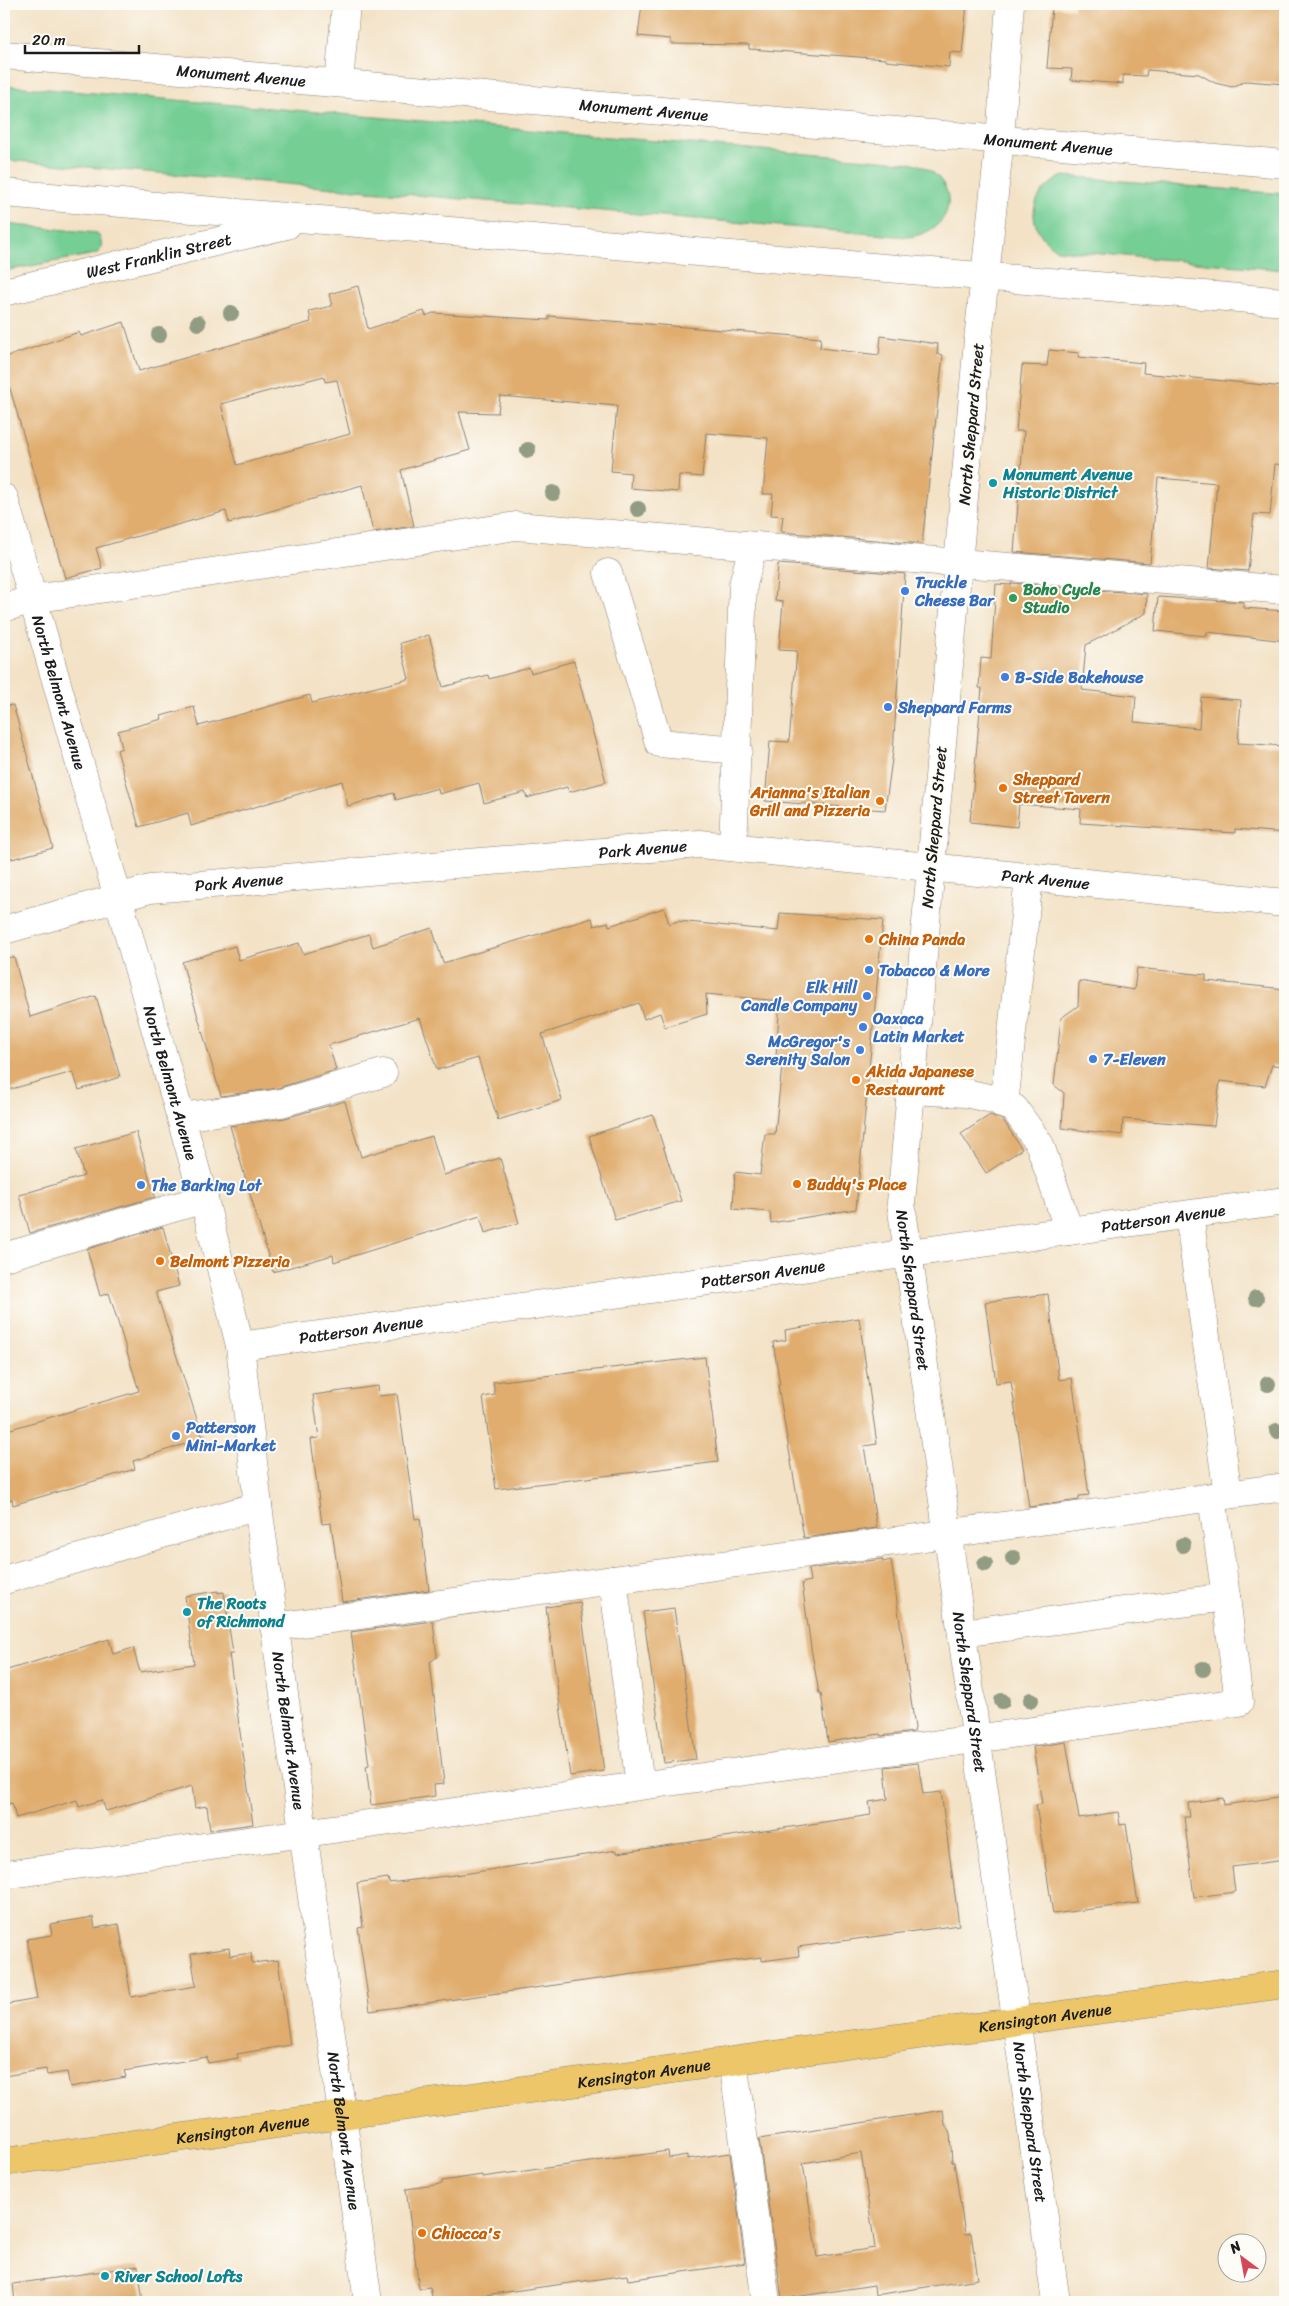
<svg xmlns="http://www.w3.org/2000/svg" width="1289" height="2306" font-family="Sriracha,sans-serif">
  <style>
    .green { fill: #75ce94; stroke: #487558 }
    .building { fill: #e0ad6e; fill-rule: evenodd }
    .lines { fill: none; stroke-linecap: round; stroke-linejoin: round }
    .minor-casing { stroke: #887f71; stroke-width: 29 }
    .major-casing { stroke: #887f71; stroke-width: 29 }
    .minor { stroke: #fff; stroke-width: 28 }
    .major { stroke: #ecc669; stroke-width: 28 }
    .tree { fill: #919c83 }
    .culture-dot { fill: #0f9aa8; stroke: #fdfcf7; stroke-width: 2 }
    .shop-dot { fill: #3f7fe0; stroke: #fdfcf7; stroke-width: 2 }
    .leisure-dot { fill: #2e9e5b; stroke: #fdfcf7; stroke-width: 2 }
    .food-dot { fill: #e8710a; stroke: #fdfcf7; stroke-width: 2 }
    .labels { text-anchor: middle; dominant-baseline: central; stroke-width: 4; stroke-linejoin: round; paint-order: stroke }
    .street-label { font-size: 16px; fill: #1c1c1c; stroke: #fdfcf7 }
    .culture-label { font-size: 16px; font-weight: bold; fill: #0d838f; stroke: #fdfcf7; text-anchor: start }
    .shop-label { font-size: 16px; font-weight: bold; fill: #366cbe; stroke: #fdfcf7; text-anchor: start }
    .leisure-label { font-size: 16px; font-weight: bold; fill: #27864d; stroke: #fdfcf7; text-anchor: start }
    .food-label { font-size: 16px; font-weight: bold; fill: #c56008; stroke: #fdfcf7; text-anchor: start }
  </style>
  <rect width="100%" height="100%" fill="#fdfcf7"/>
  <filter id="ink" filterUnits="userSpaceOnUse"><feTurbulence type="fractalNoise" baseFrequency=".02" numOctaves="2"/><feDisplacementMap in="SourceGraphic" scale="10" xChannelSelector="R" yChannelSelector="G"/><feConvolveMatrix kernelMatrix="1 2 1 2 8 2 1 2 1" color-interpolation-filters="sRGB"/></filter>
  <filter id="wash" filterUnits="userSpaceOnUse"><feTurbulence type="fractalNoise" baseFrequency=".0096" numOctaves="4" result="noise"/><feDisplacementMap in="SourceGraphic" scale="20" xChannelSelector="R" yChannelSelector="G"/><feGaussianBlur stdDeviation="1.12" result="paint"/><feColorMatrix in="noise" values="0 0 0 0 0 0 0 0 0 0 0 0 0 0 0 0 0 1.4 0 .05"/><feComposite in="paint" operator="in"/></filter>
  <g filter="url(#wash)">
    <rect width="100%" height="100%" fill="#f3e2c6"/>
    <path class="green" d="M 12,86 L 914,163 C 963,179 958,231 908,237 L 5,160 L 4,88 Z
      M 1063,176 L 1285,194 L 1285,270 L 1057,250 C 1023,227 1028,193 1063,176 Z
      M 4,224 L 97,233 C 102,239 102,244 100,251 L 95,254 L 4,271 Z"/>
    <g id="blocks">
      <path class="building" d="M 642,4 L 967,4 L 962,53 L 950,52 L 949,67 L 886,61 L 886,59 L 749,49 L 749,45 L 671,44 L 671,39 L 638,36 Z
        M 1074,4 L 1285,4 L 1285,84 L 1246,81 L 1232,87 L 1215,83 L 1199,74 L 1147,70 L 1146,76 L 1123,75 L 1123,84 L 1071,80 L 1072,69 L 1047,68 L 1052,7 L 1074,9 Z
        M 358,286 L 368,329 L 424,311 L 426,316 L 433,313 L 549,320 L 549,316 L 821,338 L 820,348 L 879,355 L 881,336 L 938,344 L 937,354 L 943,355 L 922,544 L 781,532 L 783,516 L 771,515 L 773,494 L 763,494 L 768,438 L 706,433 L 702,477 L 679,475 L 678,492 L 630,488 L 631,473 L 611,471 L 617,406 L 500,396 L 498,413 L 459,412 L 470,450 L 401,470 L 414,526 L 373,532 L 362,485 L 229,523 L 226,511 L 96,548 L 102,568 L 65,578 L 4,368 L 8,367 L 6,357 L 79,332 L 81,336 L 124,322 L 139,371 L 311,322 L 309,311 L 332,306 L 329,294 ZM 324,376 L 325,382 L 337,380 L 350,434 L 237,465 L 221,404 Z
        M 1049,350 L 1079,353 L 1078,357 L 1144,363 L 1143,373 L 1285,387 L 1285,465 L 1275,464 L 1270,515 L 1254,514 L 1248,571 L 1209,568 L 1217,483 L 1158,478 L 1150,563 L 1014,552 L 1024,431 L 1016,431 L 1022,365 L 1047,366 Z
        M 778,564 L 905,574 L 893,752 L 885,810 L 765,801 L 770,741 L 789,742 L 797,651 L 779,650 L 783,602 L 775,601 Z
        M 1011,583 L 1147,594 L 1146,613 L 1086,645 L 1082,690 L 1136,696 L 1134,722 L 1199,728 L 1201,697 L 1241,700 L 1238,743 L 1285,746 L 1285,833 L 1235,829 L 1235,833 L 1080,823 L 1081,809 L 1019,804 L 1017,827 L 970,822 L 982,688 L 979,688 L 981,658 L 991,659 L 996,584 L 1011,585 Z
        M 1158,597 L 1244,602 L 1244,608 L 1285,611 L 1285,641 L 1207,632 L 1207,636 L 1155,631 Z
        M 429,635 L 443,687 L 488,675 L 489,679 L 529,668 L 531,673 L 574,661 L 606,782 L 569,792 L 567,787 L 527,798 L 525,792 L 484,803 L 479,783 L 439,794 L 438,788 L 396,800 L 394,793 L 348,806 L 342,781 L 191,826 L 188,813 L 139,827 L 117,750 L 122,748 L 118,731 L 162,719 L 161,716 L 194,707 L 199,726 L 310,695 L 312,703 L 409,679 L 400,643 Z
        M 13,705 L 53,848 L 12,859 L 12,857 L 4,860 L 4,706 Z
        M 664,908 L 669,924 L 678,921 L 778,931 L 780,913 L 883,920 L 856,1209 L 771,1223 L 770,1212 L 733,1209 L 735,1172 L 760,1175 L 765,1134 L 775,1134 L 783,1056 L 776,1056 L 780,1001 L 706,994 L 707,1014 L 665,1027 L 660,1013 L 644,1019 L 639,1003 L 542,1034 L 562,1100 L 498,1120 L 478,1058 L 437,1070 L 420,1018 L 329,1045 L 336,1070 L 278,1088 L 221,1096 L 182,962 L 235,946 L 239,960 L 299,943 L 303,954 L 369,934 L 373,947 L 432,928 L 443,963 L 592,918 L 594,926 L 608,922 L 609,926 Z
        M 14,957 L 30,1017 L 96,996 L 120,1077 L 79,1090 L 73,1072 L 4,1091 L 4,958 Z
        M 1137,968 L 1206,975 L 1206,981 L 1285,989 L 1285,1066 L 1272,1065 L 1265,1086 L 1220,1081 L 1214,1126 L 1123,1119 L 1122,1135 L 1062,1128 L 1064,1093 L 1054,1085 L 1061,1018 L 1078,1006 L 1079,981 L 1134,990 Z
        M 345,1101 L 361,1157 L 432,1136 L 444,1175 L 500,1158 L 519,1223 L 485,1233 L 480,1216 L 334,1262 L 333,1255 L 273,1272 L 230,1126 L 285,1118 Z
        M 653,1115 L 681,1201 L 615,1220 L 589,1136 Z
        M 990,1115 L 1003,1120 L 1022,1149 L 986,1173 L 961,1134 Z
        M 136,1132 L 155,1197 L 30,1233 L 19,1195 L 84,1176 L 76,1149 Z
        M 163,1227 L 179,1286 L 156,1292 L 203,1438 L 133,1461 L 135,1469 L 13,1505 L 12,1499 L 4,1502 L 4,1431 L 139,1391 L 109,1293 L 100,1296 L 87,1249 Z
        M 1048,1294 L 1059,1380 L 1072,1378 L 1089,1495 L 1079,1496 L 1079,1500 L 1029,1507 L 1011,1381 L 996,1383 L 985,1302 Z
        M 859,1318 L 877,1444 L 864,1446 L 877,1528 L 804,1538 L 778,1385 L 780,1385 L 773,1342 L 786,1340 L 785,1330 Z
        M 705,1357 L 718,1462 L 496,1489 L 483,1397 L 495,1395 L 493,1382 Z
        M 378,1386 L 379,1396 L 397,1394 L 415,1519 L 420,1518 L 429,1590 L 342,1602 L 331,1523 L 322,1524 L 311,1439 L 319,1438 L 313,1395 Z
        M 882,1559 L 883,1562 L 891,1560 L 915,1728 L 914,1732 L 881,1736 L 880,1734 L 828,1742 L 821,1693 L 819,1693 L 811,1648 L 802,1583 L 810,1581 L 808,1569 Z
        M 218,1591 L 218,1593 L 224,1592 L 233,1654 L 229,1654 L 253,1824 L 210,1830 L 207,1806 L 195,1808 L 192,1786 L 106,1811 L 102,1800 L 79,1807 L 77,1800 L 16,1818 L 12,1803 L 4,1805 L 4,1671 L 109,1639 L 113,1654 L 133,1648 L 140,1672 L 194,1664 L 185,1596 Z
        M 580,1602 L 604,1771 L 570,1776 L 546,1607 Z
        M 674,1608 L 696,1759 L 664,1763 L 643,1612 Z
        M 433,1621 L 437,1657 L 430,1662 L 444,1784 L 434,1785 L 435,1796 L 371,1805 L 366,1766 L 369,1765 L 351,1632 Z
        M 1066,1742 L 1079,1818 L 1118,1812 L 1120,1825 L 1126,1824 L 1138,1903 L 1053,1914 L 1036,1805 L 1042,1804 L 1033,1747 Z
        M 918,1763 L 923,1794 L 941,1792 L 959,1925 L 798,1947 L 799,1956 L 762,1961 L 762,1957 L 684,1967 L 370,2011 L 358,1928 L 363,1927 L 357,1883 L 388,1878 L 389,1883 L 463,1874 L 617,1850 L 617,1853 L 871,1815 L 869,1802 L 888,1799 L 885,1767 Z
        M 1285,1796 L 1285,1860 L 1232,1867 L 1235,1892 L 1194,1897 L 1184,1817 L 1190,1817 L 1188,1803 L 1223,1798 L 1224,1805 Z
        M 93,1917 L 95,1928 L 119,1924 L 131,1997 L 196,1986 L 191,1954 L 229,1948 L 230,1956 L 251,1953 L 252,1963 L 278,1960 L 290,2045 L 237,2054 L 238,2058 L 208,2063 L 207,2057 L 124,2071 L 126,2077 L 70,2087 L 67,2072 L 47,2075 L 46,2069 L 4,2076 L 4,2005 L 37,1999 L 27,1939 L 52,1935 L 50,1924 Z
        M 943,2110 L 945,2124 L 950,2134 L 952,2162 L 954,2162 L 965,2234 L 971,2233 L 978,2279 L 875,2295 L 874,2285 L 782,2299 L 759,2139 ZM 861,2153 L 875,2248 L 817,2257 L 803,2163 Z
        M 668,2151 L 669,2158 L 687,2155 L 687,2159 L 730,2153 L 745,2263 L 628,2280 L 627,2275 L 435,2302 L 433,2302 L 430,2287 L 419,2289 L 406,2189 L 442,2184 L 442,2181 L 482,2175 L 482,2177 Z
        M 138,2266 L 143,2302 L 15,2302 L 13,2284 Z"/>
    </g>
  </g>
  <g filter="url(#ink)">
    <use href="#blocks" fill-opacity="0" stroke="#887f71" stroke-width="1"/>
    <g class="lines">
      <defs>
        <g id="minor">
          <path id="s1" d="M 1010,4 L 1000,139 L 978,340 L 901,1203 L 1056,2302"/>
          <path id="s2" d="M 4,55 L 1285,164"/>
          <path d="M 339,83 L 346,4"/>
          <path d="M 4,193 L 1285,302"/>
          <path id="s3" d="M 4,292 L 287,225"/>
          <path id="s4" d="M 4,498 L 204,1199 L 240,1346 L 258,1506 L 368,2302"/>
          <path d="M 608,573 L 659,743 L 738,750"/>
          <path d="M 4,608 L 33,599 L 516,526 L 1285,590"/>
          <path d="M 733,847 L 743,585 L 753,546"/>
          <path id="s5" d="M 4,930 L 150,889 L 700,844 L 1285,903"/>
          <path d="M 911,1090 L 965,1093 L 993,1099 L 1014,1108 L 1040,1145 L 1069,1231"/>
          <path d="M 1004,1105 L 1029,878"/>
          <path d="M 181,1117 L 281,1103 L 383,1073"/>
          <path d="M 1189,1215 L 1228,1495"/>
          <path d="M 4,1257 L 204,1199"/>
          <path id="s6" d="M 240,1346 L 1285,1201"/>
          <path d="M 4,1580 L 258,1506"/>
          <path d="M 613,1580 L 640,1785"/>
          <path d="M 274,1627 L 1285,1487"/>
          <path d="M 962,1633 L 1226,1597 L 1212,1497"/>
          <path d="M 4,1875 L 1239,1702 L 1226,1597"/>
          <path d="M 733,2061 L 766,2302"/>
        </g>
        <g id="major">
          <path id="s7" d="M 4,2162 L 1285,1984"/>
        </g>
      </defs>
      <use href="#minor" class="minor-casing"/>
      <use href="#major" class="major-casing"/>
      <use href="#minor" class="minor"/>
      <use href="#major" class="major"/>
    </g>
    <g class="tree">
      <circle cx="231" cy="313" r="8"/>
      <circle cx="198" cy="323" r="8"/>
      <circle cx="159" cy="335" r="8"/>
      <circle cx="528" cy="450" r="8"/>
      <circle cx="553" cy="493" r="8"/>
      <circle cx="638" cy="509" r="8"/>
      <circle cx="1256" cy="1298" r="8"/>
      <circle cx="1268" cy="1384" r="8"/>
      <circle cx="1277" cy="1431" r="8"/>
      <circle cx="1183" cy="1545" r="8"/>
      <circle cx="1013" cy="1558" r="8"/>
      <circle cx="985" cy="1564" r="8"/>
      <circle cx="1203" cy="1669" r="8"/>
      <circle cx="1031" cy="1700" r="8"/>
      <circle cx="1002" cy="1701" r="8"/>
    </g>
  </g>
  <g class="culture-dot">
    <circle cx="993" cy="483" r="5"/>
    <circle cx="187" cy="1612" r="5"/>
    <circle cx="105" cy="2276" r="5"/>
  </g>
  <g class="shop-dot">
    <circle cx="905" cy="591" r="5"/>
    <circle cx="1005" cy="677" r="5"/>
    <circle cx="888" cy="707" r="5"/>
    <circle cx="869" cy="970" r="5"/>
    <circle cx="867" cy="996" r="5"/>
    <circle cx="863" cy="1027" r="5"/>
    <circle cx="860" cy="1050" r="5"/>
    <circle cx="1093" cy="1059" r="5"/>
    <circle cx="141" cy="1185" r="5"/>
    <circle cx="176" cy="1436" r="5"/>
  </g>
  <circle class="leisure-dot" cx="1013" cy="598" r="5"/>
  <g class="food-dot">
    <circle cx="1003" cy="788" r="5"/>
    <circle cx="880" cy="801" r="5"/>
    <circle cx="869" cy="939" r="5"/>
    <circle cx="856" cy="1080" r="5"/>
    <circle cx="797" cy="1184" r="5"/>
    <circle cx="160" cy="1261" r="5"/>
    <circle cx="422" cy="2233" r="5"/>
  </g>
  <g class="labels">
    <g class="street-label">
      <text stroke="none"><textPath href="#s2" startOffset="238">Monument Avenue</textPath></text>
      <text stroke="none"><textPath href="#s2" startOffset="642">Monument Avenue</textPath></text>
      <text stroke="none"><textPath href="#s2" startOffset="1048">Monument Avenue</textPath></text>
      <text stroke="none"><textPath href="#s3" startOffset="159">West Franklin Street</textPath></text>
      <text transform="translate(971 424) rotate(-85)">North Sheppard Street</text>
      <text stroke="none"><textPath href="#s4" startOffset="202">North Belmont Avenue</textPath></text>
      <text transform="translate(934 827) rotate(-85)">North Sheppard Street</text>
      <text stroke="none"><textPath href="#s5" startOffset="646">Park Avenue</textPath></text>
      <text stroke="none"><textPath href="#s5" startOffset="1051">Park Avenue</textPath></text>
      <text stroke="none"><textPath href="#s5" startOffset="241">Park Avenue</textPath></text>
      <text stroke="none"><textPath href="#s4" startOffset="608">North Belmont Avenue</textPath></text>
      <text stroke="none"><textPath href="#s6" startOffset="932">Patterson Avenue</textPath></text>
      <text stroke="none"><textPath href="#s6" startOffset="528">Patterson Avenue</textPath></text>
      <text stroke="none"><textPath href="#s1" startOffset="1292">North Sheppard Street</textPath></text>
      <text stroke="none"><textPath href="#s6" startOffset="122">Patterson Avenue</textPath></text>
      <text stroke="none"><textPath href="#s1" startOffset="1698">North Sheppard Street</textPath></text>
      <text stroke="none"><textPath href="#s4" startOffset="1268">North Belmont Avenue</textPath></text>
      <text stroke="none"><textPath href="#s7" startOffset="1051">Kensington Avenue</textPath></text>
      <text stroke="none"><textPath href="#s7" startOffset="646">Kensington Avenue</textPath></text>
      <text stroke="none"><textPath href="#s1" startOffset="2132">North Sheppard Street</textPath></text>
      <text stroke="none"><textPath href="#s7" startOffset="241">Kensington Avenue</textPath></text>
      <text stroke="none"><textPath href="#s4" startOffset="1672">North Belmont Avenue</textPath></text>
    </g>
    <g class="culture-label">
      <text x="1003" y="474">Monument Avenue<tspan x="1003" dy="18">Historic District</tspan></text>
      <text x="197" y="1603">The Roots<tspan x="197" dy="18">of Richmond</tspan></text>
      <text x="115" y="2276">River School Lofts</text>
    </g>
    <g class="shop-label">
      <text x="915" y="582">Truckle<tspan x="915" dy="18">Cheese Bar</tspan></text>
      <text x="1015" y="677">B-Side Bakehouse</text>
      <text x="898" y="707">Sheppard Farms</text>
      <text x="879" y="970">Tobacco &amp; More</text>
      <text x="857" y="987" text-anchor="end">Elk Hill<tspan x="857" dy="18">Candle Company</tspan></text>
      <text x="873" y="1018">Oaxaca<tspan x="873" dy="18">Latin Market</tspan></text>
      <text x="850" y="1041" text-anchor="end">McGregor's<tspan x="850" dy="18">Serenity Salon</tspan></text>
      <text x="1103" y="1059">7-Eleven</text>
      <text x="151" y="1185">The Barking Lot</text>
      <text x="186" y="1427">Patterson<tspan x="186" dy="18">Mini-Market</tspan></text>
    </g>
    <g class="leisure-label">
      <text x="1023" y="589">Boho Cycle<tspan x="1023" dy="18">Studio</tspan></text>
    </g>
    <g class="food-label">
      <text x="1013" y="779">Sheppard<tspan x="1013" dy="18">Street Tavern</tspan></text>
      <text x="870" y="792" text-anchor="end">Arianna's Italian<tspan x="870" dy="18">Grill and Pizzeria</tspan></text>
      <text x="879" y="939">China Panda</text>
      <text x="866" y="1071">Akida Japanese<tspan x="866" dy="18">Restaurant</tspan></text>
      <text x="807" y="1184">Buddy's Place</text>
      <text x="170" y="1261">Belmont Pizzeria</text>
      <text x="432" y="2233">Chiocca's</text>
    </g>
  </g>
  <rect width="1289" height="2306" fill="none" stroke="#fdfcf7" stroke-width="20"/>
  <g transform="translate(1242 2258) rotate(328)"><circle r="24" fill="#fdfcf7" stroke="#a3a29f"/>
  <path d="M0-4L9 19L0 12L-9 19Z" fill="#d1495b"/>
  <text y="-8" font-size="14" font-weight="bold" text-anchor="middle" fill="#1c1c1c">N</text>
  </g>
  <path d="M25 45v8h114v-8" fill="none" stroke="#1c1c1c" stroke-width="2.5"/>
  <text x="32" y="45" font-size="15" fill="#1c1c1c" stroke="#fdfcf7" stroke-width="4" paint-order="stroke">20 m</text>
</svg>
